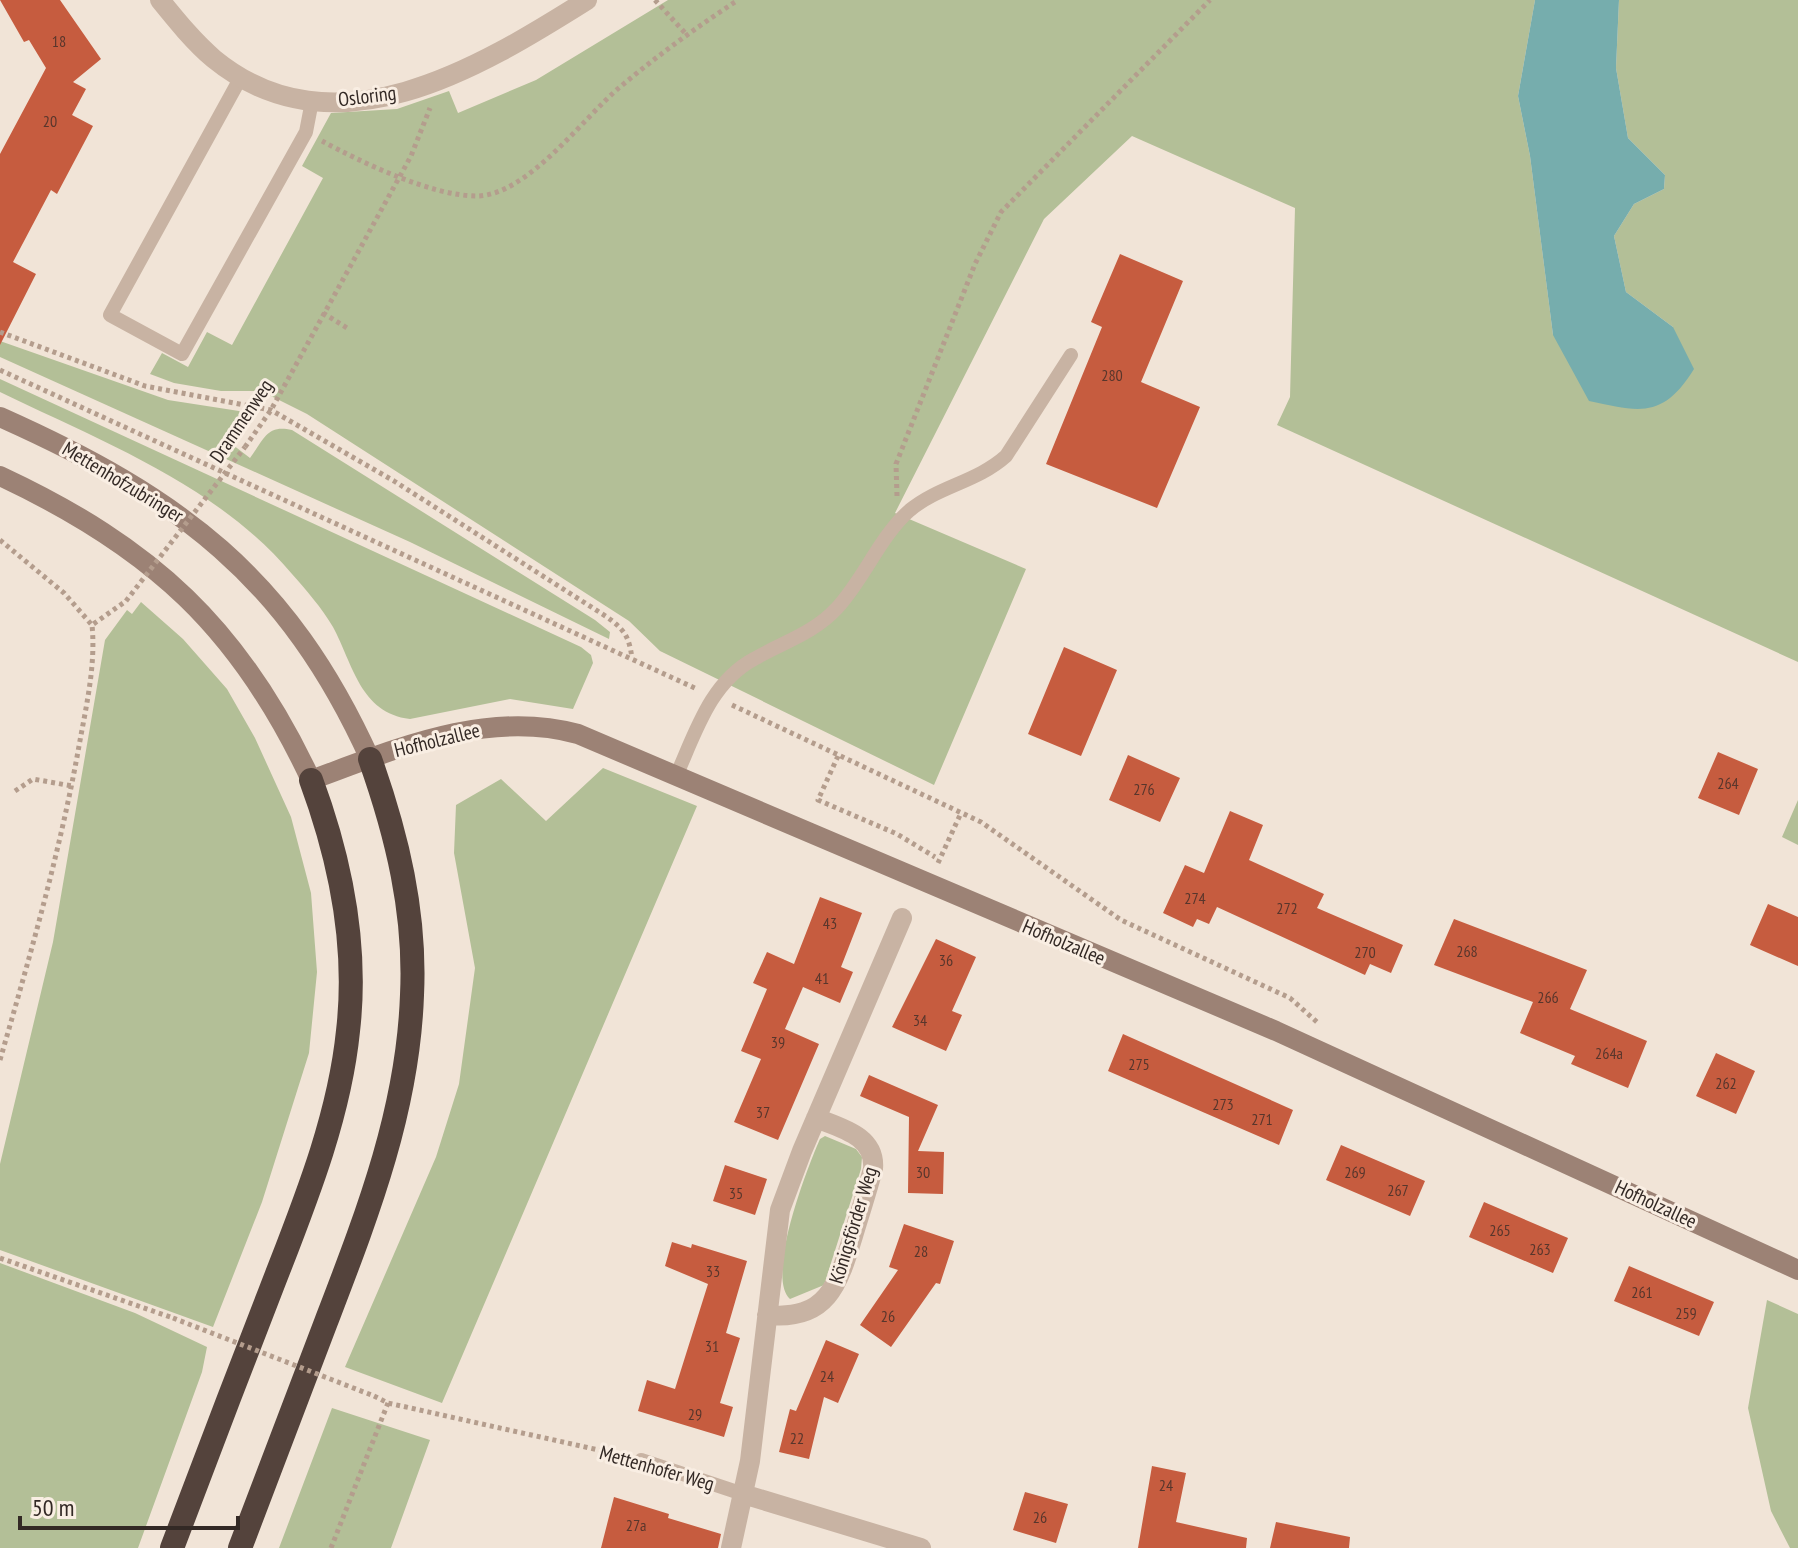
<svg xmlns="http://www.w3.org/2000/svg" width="1798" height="1548" font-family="'PT Sans Narrow',sans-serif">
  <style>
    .green { fill: #b3bf97 }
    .water { fill: #76adad }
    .building { fill: #c65c3f }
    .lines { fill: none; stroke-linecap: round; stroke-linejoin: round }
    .path { stroke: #b49d8d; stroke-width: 5; stroke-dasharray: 4 4; stroke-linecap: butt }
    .lane { stroke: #c8b3a3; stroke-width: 14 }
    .street { stroke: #c8b3a3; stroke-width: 20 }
    .secondary { stroke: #9c8275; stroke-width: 20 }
    .highway { stroke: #54433c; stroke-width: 24 }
    .path-bridge { stroke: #b49d8d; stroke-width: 5; stroke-dasharray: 4 4; stroke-linecap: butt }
    .labels { text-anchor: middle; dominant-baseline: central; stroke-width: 6; stroke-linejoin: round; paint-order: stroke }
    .number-label { font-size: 16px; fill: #58362c }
    .street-label { font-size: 20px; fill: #332925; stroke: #f9eee3 }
  </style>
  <rect width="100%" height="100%" fill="#f1e4d7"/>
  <path class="green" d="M 668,0 L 1535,0 L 1518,96 L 1530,156 L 1553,335 L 1673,327 L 1626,292 L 1614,236 L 1634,204 L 1664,189 L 1665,175 L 1628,138 L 1616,68 L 1619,0 L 1798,0 L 1798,662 L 1277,425 L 1290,397 L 1295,208 L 1132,136 L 1044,219 L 895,513 L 1026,569 L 934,785 L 660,651 L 629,621 L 307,414 L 261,391 L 221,391 L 174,383 L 150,374 L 162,353 L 188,367 L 207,332 L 232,345 L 323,178 L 302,166 L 331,113 L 397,109 L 449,91 L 458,113 L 536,80 Z
    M 0,341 L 168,400 L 239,411 L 247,416 L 247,423 L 233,445 L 250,458 C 264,439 267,424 292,430 L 595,620 L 610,632 L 609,639 L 410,542 L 0,357 Z
    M 0,379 L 581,647 L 591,655 L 593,663 L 573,709 L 510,699 L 410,719 C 360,713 353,664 333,627 C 322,608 306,590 292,574 C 217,485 103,442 0,392 Z
    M 141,602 L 183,639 L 227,689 L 255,738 L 291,817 L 311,893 L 317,972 L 309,1053 L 262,1202 L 213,1327 L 0,1250 L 0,1164 L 53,942 L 105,640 L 127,610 L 132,614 Z
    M 603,768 L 697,806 L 442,1403 L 345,1367 L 436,1157 L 459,1084 L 475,968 L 454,853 L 456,805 L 501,779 L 546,821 Z
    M 1798,800 L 1798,845 L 1782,837 Z
    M 825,1136 L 856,1149 L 862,1157 L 861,1169 L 824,1285 L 790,1299 C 765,1277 808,1166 820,1139 Z
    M 0,1263 L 135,1313 L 207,1347 L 202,1372 L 138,1548 L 0,1548 Z
    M 1767,1300 L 1798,1314 L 1798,1548 L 1790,1548 L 1771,1511 L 1748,1408 Z
    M 332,1408 L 430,1440 L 391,1548 L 279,1548 Z"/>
  <path class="water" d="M 1535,0 L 1619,0 L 1616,68 L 1628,138 L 1665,175 L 1664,189 L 1634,204 L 1614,236 L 1626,292 L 1673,327 L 1694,369 C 1663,419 1640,412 1589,401 L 1553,335 L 1530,156 L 1518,96 Z"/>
  <path class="building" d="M 0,0 L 60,0 L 101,59 L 73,82 L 86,89 L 72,115 L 93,126 L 57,194 L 51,190 L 13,262 L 36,274 L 0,345 L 0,154 L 46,68 L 29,40 L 24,42 Z
    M 1120,254 L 1183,281 L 1141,382 L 1200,407 L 1157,508 L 1046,464 L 1102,327 L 1091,322 Z
    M 1064,647 L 1117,670 L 1081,756 L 1028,734 Z
    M 1718,752 L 1758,769 L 1739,815 L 1698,798 Z
    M 1128,755 L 1180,778 L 1160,822 L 1109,800 Z
    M 1230,811 L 1263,825 L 1249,860 L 1324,894 L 1317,908 L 1403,945 L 1391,973 L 1370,964 L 1365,975 L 1217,907 L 1209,924 L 1197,919 L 1193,927 L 1163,913 L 1185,865 L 1204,873 Z
    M 820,897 L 862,913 L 841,967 L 853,972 L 840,1003 L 803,987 L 785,1029 L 819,1044 L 778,1140 L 734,1122 L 761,1059 L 741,1051 L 767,989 L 753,983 L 767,952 L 794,964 Z
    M 1768,904 L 1798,917 L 1798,966 L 1750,945 Z
    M 1454,919 L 1587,970 L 1570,1009 L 1647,1041 L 1628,1088 L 1571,1064 L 1575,1056 L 1520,1033 L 1533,1002 L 1434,965 Z
    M 936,939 L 976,957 L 952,1011 L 962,1015 L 946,1051 L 892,1027 Z
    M 1123,1034 L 1293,1110 L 1279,1145 L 1108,1071 Z
    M 1716,1053 L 1755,1071 L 1736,1114 L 1696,1096 Z
    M 869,1075 L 938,1105 L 918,1151 L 944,1152 L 943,1194 L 908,1193 L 909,1117 L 860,1096 Z
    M 1341,1145 L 1425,1181 L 1410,1216 L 1326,1180 Z
    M 725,1165 L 767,1179 L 755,1215 L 713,1201 Z
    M 1484,1202 L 1568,1238 L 1553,1273 L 1469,1237 Z
    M 904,1224 L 954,1241 L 940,1284 L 936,1283 L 891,1347 L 860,1325 L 898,1270 L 889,1267 Z
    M 672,1242 L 691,1248 L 692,1244 L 747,1261 L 726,1333 L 740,1338 L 720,1403 L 733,1407 L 724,1437 L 638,1411 L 647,1380 L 675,1389 L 708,1284 L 665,1266 Z
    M 1629,1266 L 1714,1302 L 1699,1336 L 1614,1301 Z
    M 826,1340 L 859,1354 L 838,1403 L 824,1397 L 809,1459 L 779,1452 L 790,1409 L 796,1411 Z
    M 1152,1466 L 1186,1473 L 1176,1522 L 1247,1538 L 1246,1548 L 1138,1548 Z
    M 1025,1492 L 1068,1504 L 1056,1543 L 1013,1530 Z
    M 614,1497 L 669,1514 L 668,1518 L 721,1534 L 718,1548 L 601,1548 Z
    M 1276,1522 L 1350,1537 L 1349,1548 L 1270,1548 Z"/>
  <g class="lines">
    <path class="path" d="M 655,0 L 686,34
      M 322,141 C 361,162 431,196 477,196 C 528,195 583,118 620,87 C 658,55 697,27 738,0
      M 323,313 L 347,328
      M 0,332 L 145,386 L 271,410 L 394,481 L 607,617 C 625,630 629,637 632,658
      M 0,370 L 697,689
      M 245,447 L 271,410 L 411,156 L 430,108
      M 897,496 L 896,464 L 975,264 L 1001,212 L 1210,0
      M 0,540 L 64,593 L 92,625
      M 732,705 L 981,822 L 1121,920 L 1290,998 L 1318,1023
      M 838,756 L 818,800 L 897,834 L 935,857
      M 15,791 L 33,779 L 72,786
      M 938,863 L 961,813
      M 0,1060 C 30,956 60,852 79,746 C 86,707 96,665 92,625 L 126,601
      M 0,1258 L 173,1318
      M 374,1396 L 388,1403 L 621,1455
      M 331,1548 L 388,1403"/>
    <path class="lane" d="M 241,77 L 110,315 L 182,354 L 306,132 L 312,101
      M 677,774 C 696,731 711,682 754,659 C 783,642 813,634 837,608 C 864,579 880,536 910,510 C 939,486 977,482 1006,456 L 1071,355
      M 641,1460 L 743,1494"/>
    <path class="street" d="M 160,0 C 177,21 194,42 214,59 C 334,157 479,68 587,0
      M 767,1315 C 827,1321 838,1285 853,1236 C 860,1213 867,1191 873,1169 C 876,1136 841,1128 816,1118
      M 743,1494 L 921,1548
      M 731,1548 L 750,1461 L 780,1210 L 802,1151 L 902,918"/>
    <path class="secondary" d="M 0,417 C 179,497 287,576 370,759
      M 0,476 C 152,547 240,628 311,780 C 396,749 487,709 578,734 L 1276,1031 L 1798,1270"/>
    <path class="highway" d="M 172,1548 C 204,1463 237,1377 270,1292 C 302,1209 339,1121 348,1031 C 358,945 341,861 311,780
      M 240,1548 C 269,1473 297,1397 326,1322 C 367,1215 408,1111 412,995 C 416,913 397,835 370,759"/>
    <path class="path-bridge" d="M 126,601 L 245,447
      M 173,1318 L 374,1396"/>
  </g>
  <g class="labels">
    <g class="number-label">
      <text x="59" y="41">18</text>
      <text x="50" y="121">20</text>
      <text x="1112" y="375">280</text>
      <text x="1728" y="783">264</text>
      <text x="1144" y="789">276</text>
      <text x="1195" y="898">274</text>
      <text x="1287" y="908">272</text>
      <text x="830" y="923">43</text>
      <text x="1467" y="951">268</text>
      <text x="1365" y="952">270</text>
      <text x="946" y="960">36</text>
      <text x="822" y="978">41</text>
      <text x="1548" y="997">266</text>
      <text x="920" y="1020">34</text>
      <text x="778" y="1042">39</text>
      <text x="1609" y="1053">264a</text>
      <text x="1139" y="1064">275</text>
      <text x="1726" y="1083">262</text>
      <text x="1223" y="1104">273</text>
      <text x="763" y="1112">37</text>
      <text x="1262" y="1119">271</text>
      <text x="923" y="1172">30</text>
      <text x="1355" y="1172">269</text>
      <text x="1398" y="1190">267</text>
      <text x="736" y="1193">35</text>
      <text x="1500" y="1230">265</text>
      <text x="1540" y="1249">263</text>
      <text x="921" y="1251">28</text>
      <text x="713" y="1271">33</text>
      <text x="1642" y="1292">261</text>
      <text x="1686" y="1313">259</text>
      <text x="888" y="1316">26</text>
      <text x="712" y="1346">31</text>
      <text x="827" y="1376">24</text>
      <text x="695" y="1414">29</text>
      <text x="797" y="1438">22</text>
      <text x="1166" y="1485">24</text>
      <text x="1040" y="1517">26</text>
      <text x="636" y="1525">27a</text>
    </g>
    <g class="street-label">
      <text transform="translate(367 96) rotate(-7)">Osloring</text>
      <text transform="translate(241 421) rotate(-56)">Drammenweg</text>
      <text transform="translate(123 482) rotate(31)">Mettenhofzubringer</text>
      <text transform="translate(437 740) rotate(-14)">Hofholzallee</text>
      <text transform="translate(1064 942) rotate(23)">Hofholzallee</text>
      <text transform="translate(1656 1204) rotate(25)">Hofholzallee</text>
      <text transform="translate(853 1225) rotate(-73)">Königsförder Weg</text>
      <text transform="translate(657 1468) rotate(16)">Mettenhofer Weg</text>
    </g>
  </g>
  <path d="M20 1516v12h218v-12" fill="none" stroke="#332925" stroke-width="4"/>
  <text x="32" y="1516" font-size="24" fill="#332925" stroke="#f9eee3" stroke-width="6" paint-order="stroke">50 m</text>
</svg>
